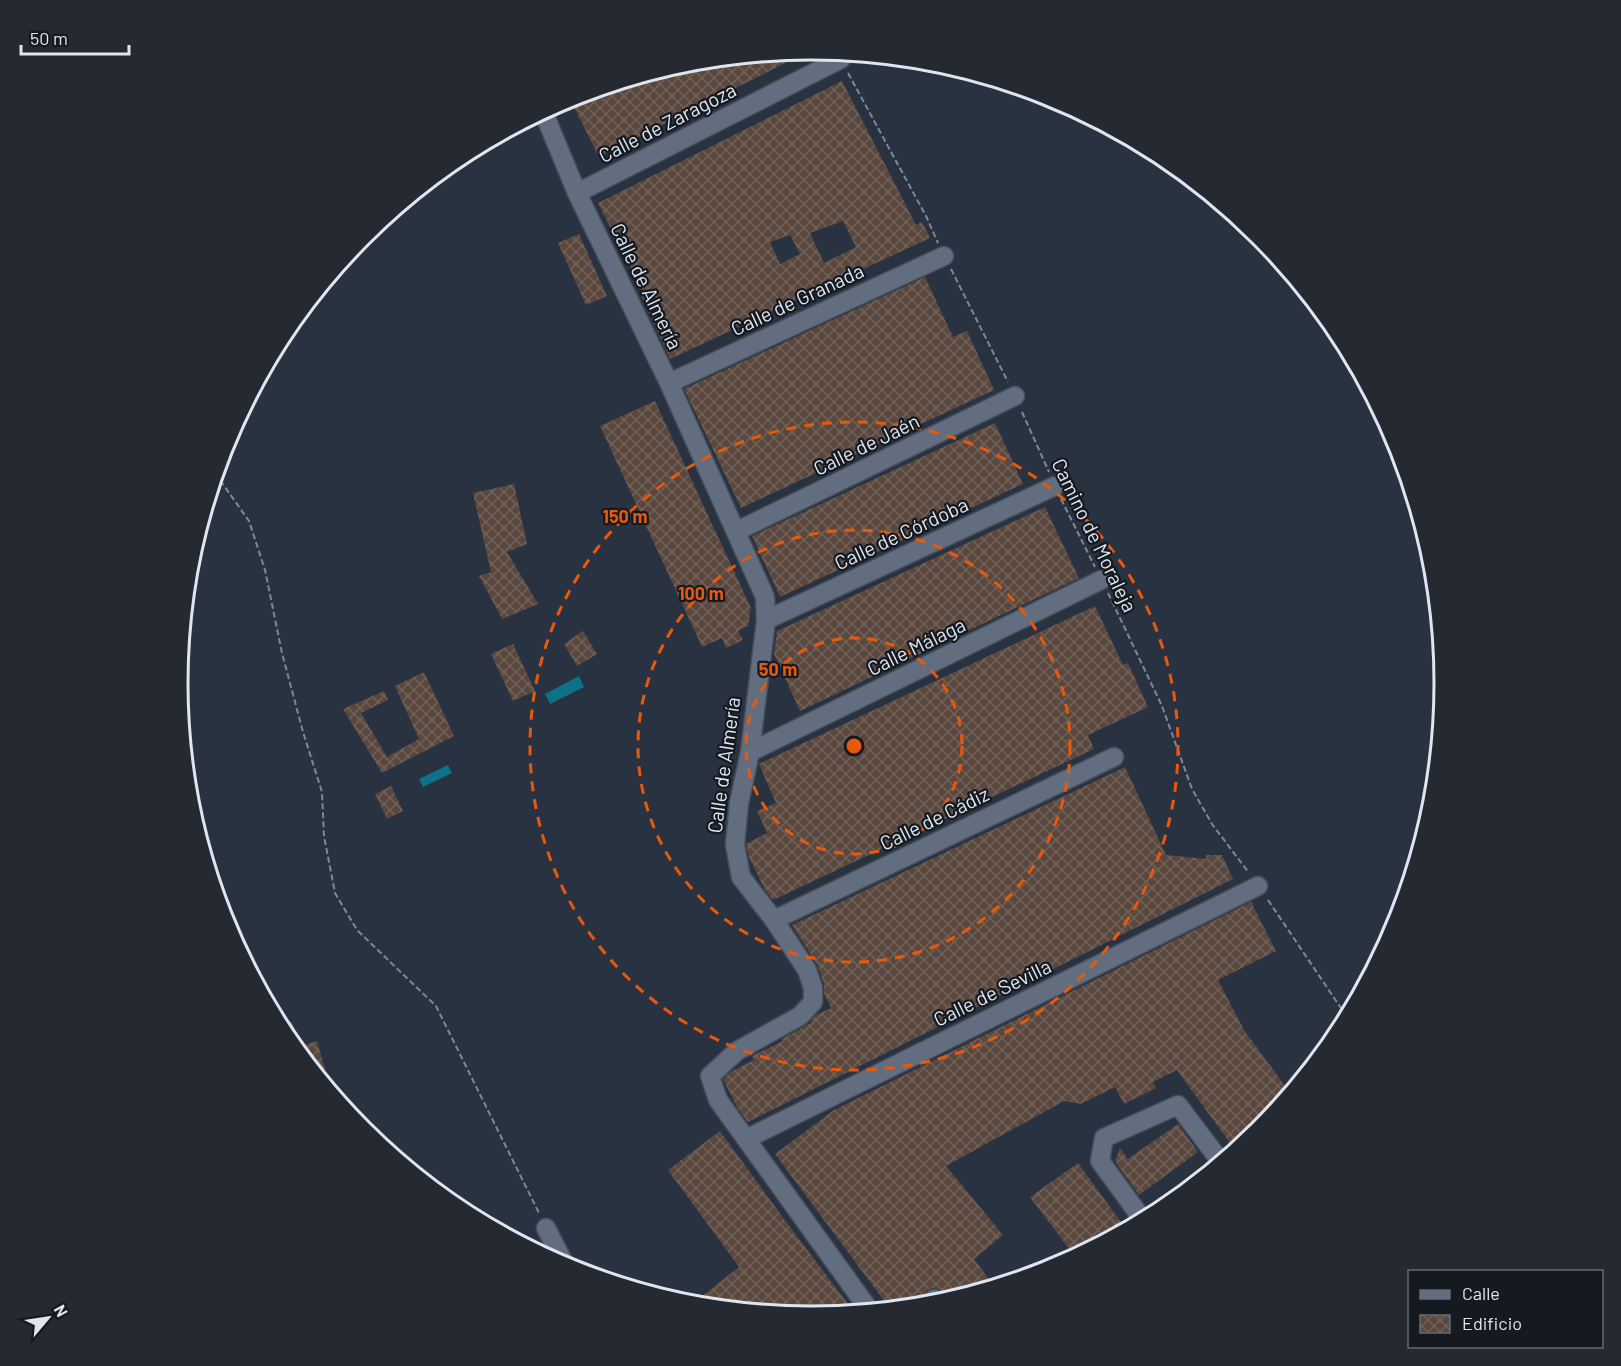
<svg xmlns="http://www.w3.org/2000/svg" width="1621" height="1366" font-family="Barlow,sans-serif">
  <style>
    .water { fill: #0c7288 }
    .building { fill: url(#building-cross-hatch); fill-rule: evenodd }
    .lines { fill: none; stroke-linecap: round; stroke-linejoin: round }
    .minor-casing { stroke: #464e5b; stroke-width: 21 }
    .path { stroke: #808895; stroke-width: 2; stroke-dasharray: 6 3; stroke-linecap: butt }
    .minor { stroke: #626d7f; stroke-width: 18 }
    .ring { fill: none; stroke: #e8590c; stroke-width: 3; stroke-dasharray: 10 8 }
    .labels { text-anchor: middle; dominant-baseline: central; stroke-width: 4.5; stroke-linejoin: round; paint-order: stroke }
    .street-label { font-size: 20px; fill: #e0e6f0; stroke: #151920 }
    .rim { fill: none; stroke: #e0e6f0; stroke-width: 3 }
    .centre { fill: #e8590c; stroke: #151920; stroke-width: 3 }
    .ring-label { font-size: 18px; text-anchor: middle; font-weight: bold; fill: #e8590c; stroke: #151920; stroke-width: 4.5; stroke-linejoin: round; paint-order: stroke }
  </style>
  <defs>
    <pattern id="building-cross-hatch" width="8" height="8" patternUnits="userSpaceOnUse" patternTransform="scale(1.5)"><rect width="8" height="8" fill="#5a473e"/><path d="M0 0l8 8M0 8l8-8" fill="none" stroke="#71625a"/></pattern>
  </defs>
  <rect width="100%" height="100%" fill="#283241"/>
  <path class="water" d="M 579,676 L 584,687 L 550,704 L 545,694 Z
    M 448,765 L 452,773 L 423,787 L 419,779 Z"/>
  <path class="building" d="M 811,50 L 599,157 L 569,97 L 687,62 Z
    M 842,81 L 916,225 L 922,222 L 930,238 L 670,359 L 640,293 L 643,292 L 598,203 ZM 843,221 L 856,247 L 824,263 L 810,233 ZM 790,235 L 800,254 L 780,264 L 770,242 Z
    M 579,234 L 607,296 L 586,305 L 558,243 Z
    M 925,277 L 953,337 L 967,331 L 994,390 L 741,508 L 684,389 Z
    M 655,401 L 751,608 L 748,626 L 738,631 L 743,640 L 726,648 L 722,638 L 702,647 L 600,426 Z
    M 995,423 L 1023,484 L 780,597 L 752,536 Z
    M 514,484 L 527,544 L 507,552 L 538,604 L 502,619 L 479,576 L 491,572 L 473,493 Z
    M 1045,507 L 1079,578 L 800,711 L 774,654 L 777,631 Z
    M 1095,606 L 1123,665 L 1128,663 L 1148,707 L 1088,735 L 1094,749 L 773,900 L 764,888 L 749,857 L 746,844 L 767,833 L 757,811 L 776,803 L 759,764 Z
    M 583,631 L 597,654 L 577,666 L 564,644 Z
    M 513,644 L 535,691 L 513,701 L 491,654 Z
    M 424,672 L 454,736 L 382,773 L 343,709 L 384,691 L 388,700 L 361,713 L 387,757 L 419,739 L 395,686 Z
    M 1125,767 L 1166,855 L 1207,859 L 1205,855 L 1222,855 L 1233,879 L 748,1122 L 737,1107 L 723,1079 L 732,1071 L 754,1060 L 752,1056 L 783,1041 L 782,1039 L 812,1022 L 811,1020 L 816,1015 L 831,1008 L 824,994 L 824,984 L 818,966 L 792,925 Z
    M 391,786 L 403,811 L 387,819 L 375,794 Z
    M 1251,902 L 1276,951 L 1218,980 L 1244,1030 L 1290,1093 L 1258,1131 L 1235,1150 L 1177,1070 L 1153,1082 L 1156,1088 L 1124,1104 L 1115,1087 L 1081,1104 L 1064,1101 L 946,1166 L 1003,1235 L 974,1259 L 994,1286 L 948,1300 L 939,1289 L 932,1288 L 927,1290 L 923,1299 L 913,1306 L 890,1309 L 775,1154 L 834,1110 Z
    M 270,1009 L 292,1023 L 300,1046 L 317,1041 L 325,1069 L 315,1072 L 284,1035 Z
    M 1178,1124 L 1198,1152 L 1139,1195 L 1115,1161 L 1120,1148 L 1128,1159 Z
    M 720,1131 L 787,1223 L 854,1312 L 810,1316 L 691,1305 L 739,1267 L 668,1170 Z
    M 1078,1163 L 1126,1229 L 1081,1253 L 1079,1250 L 1073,1254 L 1030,1197 Z"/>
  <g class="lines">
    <defs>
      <path id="minor" d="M 543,111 L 577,193 L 669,383 L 765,597 L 766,620 L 750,752 L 739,803 L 735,845 L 741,877 L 774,920 L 807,970 L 813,988 L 813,1002 L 800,1016 L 737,1051 L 710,1076 L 718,1100 L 870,1311
        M 577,193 L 841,59
        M 669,383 L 944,256
        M 737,531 L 1015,396
        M 766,620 L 1055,486
        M 750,752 L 1101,580
        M 774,920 L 1114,757
        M 746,1139 L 1258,886
        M 1143,1220 L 1100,1161 L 1104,1138 L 1178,1105 L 1221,1162
        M 546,1228 L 566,1267
        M 934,1299 L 937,1303"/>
    </defs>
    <use href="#minor" class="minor-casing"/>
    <path class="path" d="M 848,73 L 926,216 L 938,243
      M 951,269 L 1008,382
      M 1022,412 L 1049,472
      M 215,473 L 249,521 L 265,570 L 282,653 L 303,732 L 322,792 L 324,836 L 335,893 L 357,930 L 436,1006 L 539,1213
      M 1061,499 L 1095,567
      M 1108,593 L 1162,706 L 1192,789 L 1212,824 L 1249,873
      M 1268,900 L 1347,1017"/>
    <use href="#minor" class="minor"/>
  </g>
  <g class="ring">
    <circle cx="854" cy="746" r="108"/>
    <circle cx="854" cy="746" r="216"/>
    <circle cx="854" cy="746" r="324"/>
  </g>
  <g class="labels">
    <g class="street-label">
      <text transform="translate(667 122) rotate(-27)">Calle de Zaragoza</text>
      <text transform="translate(647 286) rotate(64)">Calle de Almería</text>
      <text transform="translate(797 299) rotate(-25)">Calle de Granada</text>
      <text transform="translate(866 444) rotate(-26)">Calle de Jaén</text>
      <text transform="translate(901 533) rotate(-25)">Calle de Córdoba</text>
      <text transform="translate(1095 535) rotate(64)">Camino de Moraleja</text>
      <text transform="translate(916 646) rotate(-26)">Calle Málaga</text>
      <text transform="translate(723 765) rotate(-82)">Calle de Almería</text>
      <text transform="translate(934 818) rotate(-26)">Calle de Cádiz</text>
      <text transform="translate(992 992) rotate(-26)">Calle de Sevilla</text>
    </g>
  </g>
  <path d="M0 0H1621V1366H0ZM188 683a623 623 0 1 1 1246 0a623 623 0 1 1-1246 0Z" fill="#252931" fill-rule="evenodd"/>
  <path class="rim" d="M188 683a623 623 0 1 1 1246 0a623 623 0 1 1-1246 0Z"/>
  <circle cx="854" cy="746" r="9" class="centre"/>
  <g class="ring-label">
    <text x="625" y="523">150 m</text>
    <text x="701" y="600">100 m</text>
    <text x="778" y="676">50 m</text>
  </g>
  <rect x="1408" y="1270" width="195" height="78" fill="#151920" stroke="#666b73" stroke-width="1.5"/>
  <rect x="1420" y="1290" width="30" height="9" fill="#626d7f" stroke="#666b73" stroke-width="1.5"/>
  <text x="1462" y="1300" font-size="18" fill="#e0e6f0">Calle</text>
  <rect x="1420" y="1315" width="30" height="18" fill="url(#building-cross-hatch)" stroke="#666b73" stroke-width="1.5"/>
  <text x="1462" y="1330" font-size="18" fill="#e0e6f0">Edificio</text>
  <g transform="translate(48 1318) rotate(61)" stroke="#151920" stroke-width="4.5" paint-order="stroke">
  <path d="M0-4.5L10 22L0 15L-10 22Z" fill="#e0e6f0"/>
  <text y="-9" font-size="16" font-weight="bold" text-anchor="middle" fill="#e0e6f0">N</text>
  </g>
  <path d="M21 45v9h108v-9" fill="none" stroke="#e0e6f0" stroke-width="3"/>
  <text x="30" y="45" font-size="18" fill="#e0e6f0" stroke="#151920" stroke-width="4.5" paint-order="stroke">50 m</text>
</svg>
